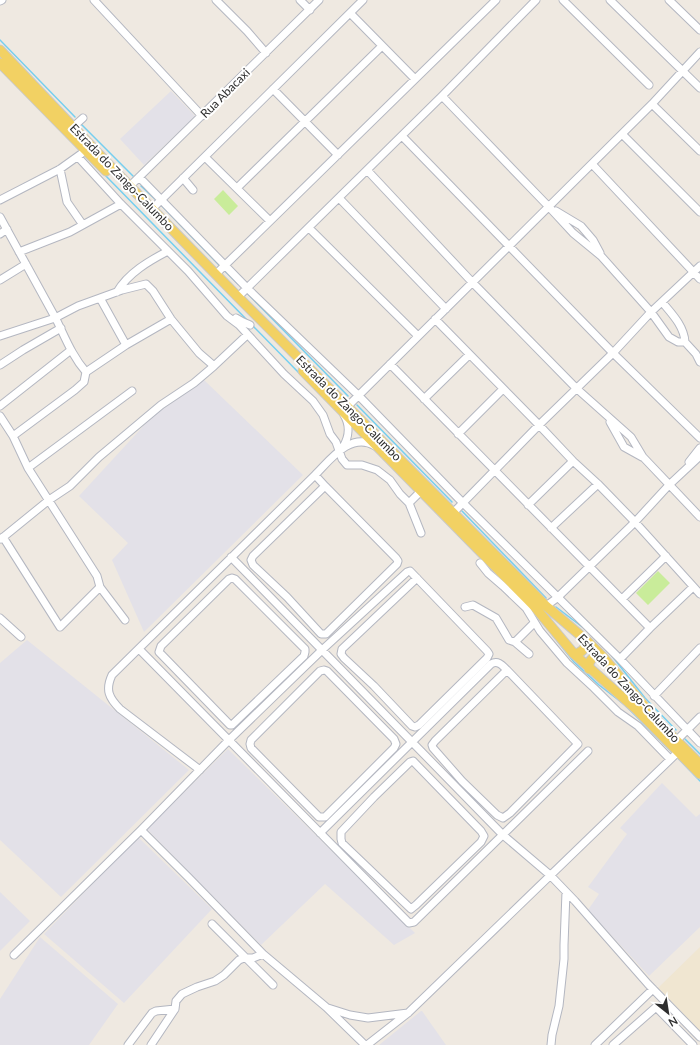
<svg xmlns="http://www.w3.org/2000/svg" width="700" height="1045" font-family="Lato,sans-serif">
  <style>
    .industrial { fill: #e3e1e8 }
    .education { fill: #f0e6d1 }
    .pitch { fill: #c9ec9a }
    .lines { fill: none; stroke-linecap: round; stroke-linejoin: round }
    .stream { stroke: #75cff0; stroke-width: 1.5 }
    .minor-casing { stroke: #b4b7c1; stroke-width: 9 }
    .major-casing { stroke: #c9c9c9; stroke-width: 11 }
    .minor { stroke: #fff; stroke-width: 7 }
    .major { stroke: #f2d163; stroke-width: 9 }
    .labels { text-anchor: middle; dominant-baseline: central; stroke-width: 4; stroke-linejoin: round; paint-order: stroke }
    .street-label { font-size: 12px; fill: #2e2e2e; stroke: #fff }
  </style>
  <rect width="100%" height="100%" fill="#efe9e1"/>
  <path class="industrial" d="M 171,91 L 195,116 L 144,165 L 120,139 Z
    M 204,380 L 303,475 L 144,632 L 112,560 L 128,543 L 79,496 L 160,408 Z
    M 27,640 L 189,770 L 61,897 L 0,840 L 0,663 Z
    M 228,749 L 415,933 L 394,945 L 325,884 L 261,945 L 147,829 Z
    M 662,783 L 696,817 L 700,814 L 700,927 L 649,976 L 588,910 L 599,894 L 588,887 L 627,834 L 620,828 Z
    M 138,837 L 212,909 L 124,1003 L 44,934 Z
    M 0,892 L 30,921 L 0,951 Z
    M 40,937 L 118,1004 L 89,1045 L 0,1045 L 0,999 Z
    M 422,1011 L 446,1045 L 379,1045 L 421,1011 Z"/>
  <path class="education" d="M 700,947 L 700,1031 L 658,988 Z"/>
  <path class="pitch" d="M 223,190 L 238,206 L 229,215 L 214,199 Z
    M 658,571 L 670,583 L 648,605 L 636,593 Z"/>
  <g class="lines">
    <path class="stream" d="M 0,40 L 75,117
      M 81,124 L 133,176
      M 104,174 L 247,320
      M 141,186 L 155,199
      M 161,205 L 220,266
      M 224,270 L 238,284
      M 247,293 L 348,396
      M 253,326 L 300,374
      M 357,405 L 452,502
      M 462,511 L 546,598
      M 458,535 L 480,557
      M 556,607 L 585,629
      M 551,633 L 574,662 L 599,685 L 625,705 L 672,752
      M 612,656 L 645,698 L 676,730
      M 685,739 L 700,754
      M 678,758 L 700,781"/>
    <defs>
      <path id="minor" d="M 94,0 L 202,116
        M 216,0 L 247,31 L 266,53
        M 300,0 L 310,10
        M 563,0 L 649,85
        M 610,0 L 700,88
        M 669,0 L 700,30
        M 0,1 L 2,0
        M 350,13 L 415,79
        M 273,89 L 338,155
        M 442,96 L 549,207 L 573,233 L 601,256 L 651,312 L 669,337 L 678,342 L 685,342 L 696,354 L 700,362
        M 652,104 L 700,151
        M 73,127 L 83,118
        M 622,134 L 700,212
        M 402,136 L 613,353 L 700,438
        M 78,157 L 121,204 L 188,271 L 227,316 L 239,325 L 284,374 L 313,401 L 323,415 L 330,434 L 336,442 L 342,459 L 347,465 L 362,465 L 377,470 L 390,480 L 400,494 L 409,503 L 421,533
        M 205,157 L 270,221
        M 592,164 L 700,279
        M 60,169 L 67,202 L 83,225
        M 367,170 L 472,282 L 576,388 L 631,437 L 643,457 L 700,517
        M 139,177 L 247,288 L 358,395 L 463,503 L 620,659 L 700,743
        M 183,178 L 193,190
        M 130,186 L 319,0
        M 237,188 L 382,46
        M 339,198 L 446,309
        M 0,200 L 60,169 L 81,154
        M 152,209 L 363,0
        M 556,211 L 581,226 L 593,240 L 600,253
        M 0,217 C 19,251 37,285 56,319 C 65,337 72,356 86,372 L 84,382 L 75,390 L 13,436
        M 309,228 L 418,336
        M 0,234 L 7,229
        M 19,252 L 70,232 L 121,204
        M 216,274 L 496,0
        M 0,280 L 26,264
        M 117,292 C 128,273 149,261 168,251
        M 238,297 L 442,96 L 536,0
        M 100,298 L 126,345
        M 662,302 C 672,314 684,326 685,342
        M 236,318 L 243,322 L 250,325
        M 435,319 L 539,425 L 573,461 L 598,484 L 635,522 L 700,594
        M 0,336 L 55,318 L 78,306 L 122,290 L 146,284 L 153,291 L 171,319 L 199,353 L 214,366 L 247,335
        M 390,364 L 650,628
        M 0,365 L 23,350 L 61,328
        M 86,372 L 126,345 L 171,319
        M 424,399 L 469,355
        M 0,406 L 71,350
        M 348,406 L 652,104 L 700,52
        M 0,416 L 13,436 L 28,468 L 97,576 L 100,587 L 60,627 L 3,537
        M 610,422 L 624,447 L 642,457
        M 458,434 L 503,389
        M 343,447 C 349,437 350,425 344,415
        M 689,462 L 700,448
        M 28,468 L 132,391
        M 315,475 C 330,460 351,431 375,446
        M 409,503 L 421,491
        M 528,505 L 573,461
        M 453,513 L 539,425 L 613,353 L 651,312 L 700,266
        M 551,528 L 598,484
        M 1,539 L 49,500 L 70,486 L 99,457 L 161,405 L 194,383 L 214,366
        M 231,557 L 503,835 L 550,875 L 575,901 L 648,984 L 700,1037
        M 480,563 L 488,573 L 503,586 L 526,608 L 540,631 L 567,663 L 594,688 L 618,712 L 638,726 L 670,759
        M 232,578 L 235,579 L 305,649 L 305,652 L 304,656 L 232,725 L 230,725 L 159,652 L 161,646 L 229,579 Z
        M 100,587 L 125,620
        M 622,599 L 666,556
        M 546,606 L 557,598 L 635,522 L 669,485 L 700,456
        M 465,607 L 473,605 L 496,618 L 509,640 L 515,642 L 529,654
        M 0,618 L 21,637
        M 515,642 L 534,623
        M 139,649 L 409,923 L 414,922 L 588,751
        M 620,659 L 650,628 L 693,587
        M 324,670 L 327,671 L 394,739 L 396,744 L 394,748 L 325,817 L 319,817 L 251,748 L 250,744 L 251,740 L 320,671 Z
        M 507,670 L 578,744 L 510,813 L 503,818 L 497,815 L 462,781 L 433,748 L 432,745 L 435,741 Z
        M 654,696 L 700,648
        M 677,740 L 700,717
        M 413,761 L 481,831 L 484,836 L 481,842 L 416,905 L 411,909 L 342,843 L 341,839 L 341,832 L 374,797 L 410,762 Z
        M 200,770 L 120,709 C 109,698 105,690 112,675 L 315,475 L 325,486 L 396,558 L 398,561 L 397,564 L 326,634 L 321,634 L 287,597 L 253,565 L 251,560 L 253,556 L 325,486
        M 141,830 L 189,878 L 263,954 L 326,1007 L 365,1045
        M 320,833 L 491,664 C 498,660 502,665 507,670
        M 212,924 L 273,985
        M 14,955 L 141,830 L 229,740 L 322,650 L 407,572 L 410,571 L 487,651 L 489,654 L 487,658 L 419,725 L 415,727 L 412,726 L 374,686 L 344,658 L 341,654 L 342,649 L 417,578
        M 328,1008 L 350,1015 L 368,1018 L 408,1013
        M 128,1045 L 152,1013 L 156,1011 L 175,1009
        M 151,1045 L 175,1009 L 176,1001 L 182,994 L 197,987 L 215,981 L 224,975 L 239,960 L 244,958 L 253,958 L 263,954
        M 367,1045 L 408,1013 L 678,752
        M 551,1045 L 552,1035 L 559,1006 L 564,959 L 564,945 L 566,892
        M 595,1045 L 653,989
        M 613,1045 L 655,1008 L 657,1008 L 693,1045"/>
      <path id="major" d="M 0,50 L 113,169 L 238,297 L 546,606 L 587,641 L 603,657 L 657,721 L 700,764
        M 0,63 L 106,171
        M 303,371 L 534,606 L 574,654 L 638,711 L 700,774
        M 574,654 C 582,653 585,649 587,641
        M 589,669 C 588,659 594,655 603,657"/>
    </defs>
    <use href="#minor" class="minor-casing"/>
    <use href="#major" class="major-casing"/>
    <use href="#minor" class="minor"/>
    <use href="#major" class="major"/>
  </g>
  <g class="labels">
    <g class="street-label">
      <text transform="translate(225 93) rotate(-45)">Rua Abacaxi</text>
      <text transform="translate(122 177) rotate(46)">Estrada do Zango-Calumbo</text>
      <text transform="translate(349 408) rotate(45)">Estrada do Zango-Calumbo</text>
      <text transform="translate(629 688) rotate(47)">Estrada do Zango-Calumbo</text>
    </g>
  </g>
  <g transform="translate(668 1013) rotate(150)" stroke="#ffffff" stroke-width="3" paint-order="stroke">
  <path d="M0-3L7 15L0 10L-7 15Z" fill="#2e2e2e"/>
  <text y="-6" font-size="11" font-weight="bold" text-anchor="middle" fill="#2e2e2e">N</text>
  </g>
</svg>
